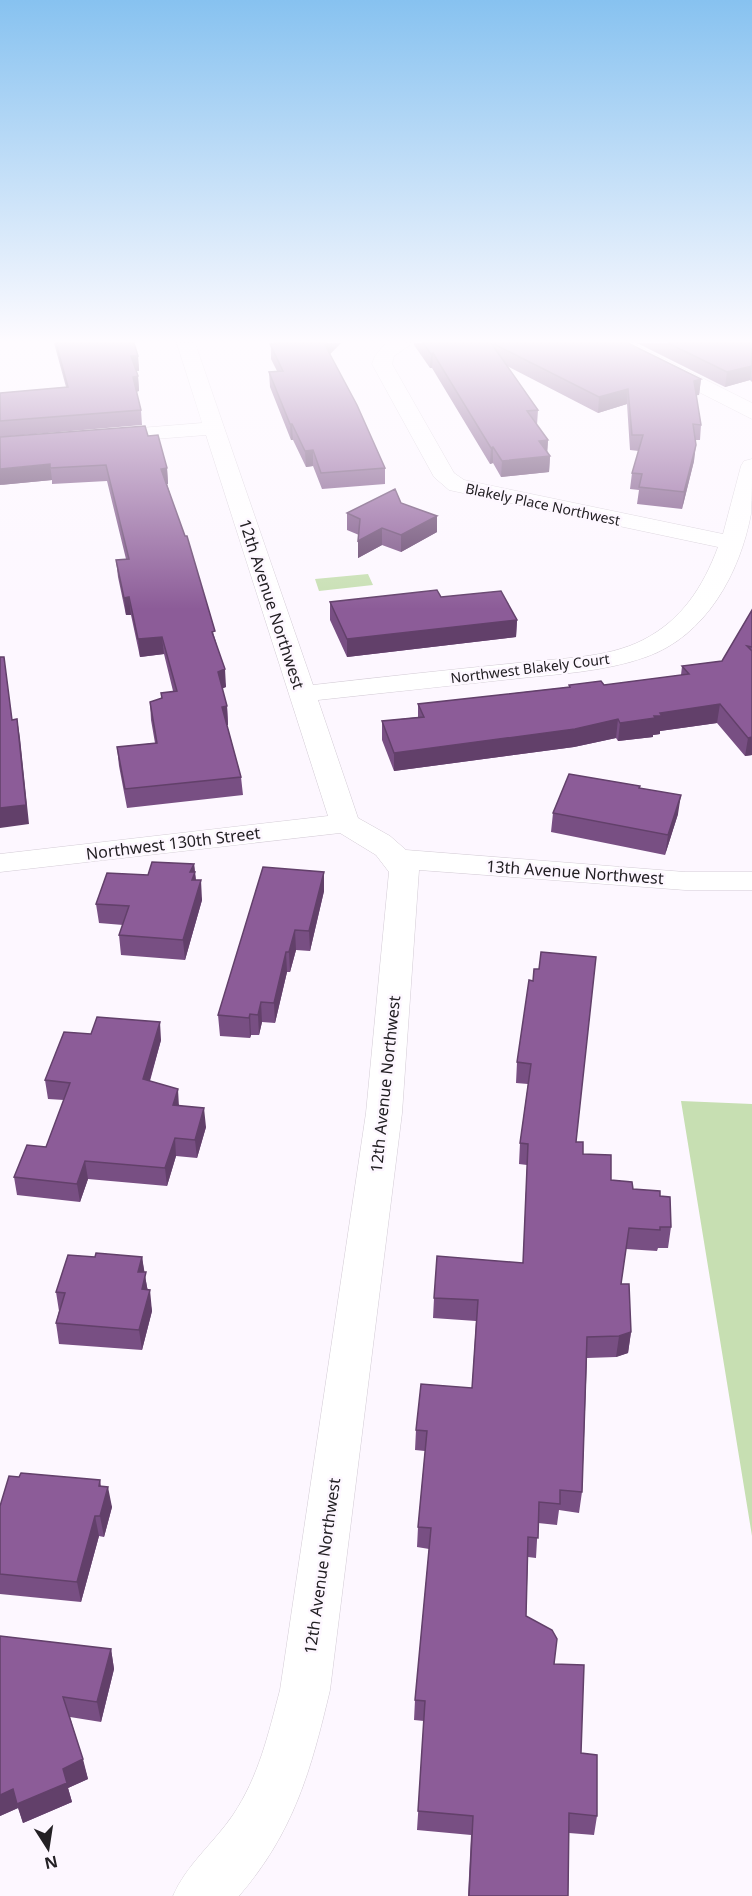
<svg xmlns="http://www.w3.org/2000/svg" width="752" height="1896" font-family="'Noto Sans',sans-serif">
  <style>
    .green { fill: #c7dfb2 }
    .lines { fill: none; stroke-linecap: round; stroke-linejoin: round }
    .street-casing { stroke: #d3cbd5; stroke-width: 1 }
    .street { fill: #fff; fill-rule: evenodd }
    .wall { fill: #784f83 }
    .shaded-wall { fill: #62406a }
    .building { fill: #8c5c98; stroke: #62406a; stroke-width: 1.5 }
    .labels { text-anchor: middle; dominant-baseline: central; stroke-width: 5; stroke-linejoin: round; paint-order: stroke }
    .far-street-label { font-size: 14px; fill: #232024; stroke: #fdf7ff }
    .street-label { font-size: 16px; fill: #232024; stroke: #fdf7ff }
  </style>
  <rect width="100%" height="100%" fill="#fdf7ff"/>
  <path class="green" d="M 368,574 L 373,585 L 319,591 L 315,579 Z
    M 681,1101 L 752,1104 L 752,1536 Z"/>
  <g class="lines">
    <defs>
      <path id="street" d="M 177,343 L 195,343 L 313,685 C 381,677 449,670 517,663 C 558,658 606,659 643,640 C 682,620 703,587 718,547 L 449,490 L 434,477 L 372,364 L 375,356 L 385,344 L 413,343 L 394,356 L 392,364 L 454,473 L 464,480 L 723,534 L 741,466 L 744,461 L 752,459 C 752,477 752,497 751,514 C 740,573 706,636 646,657 C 604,672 557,674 512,679 C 447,686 383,693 318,700 L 358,818 L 390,836 L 406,850 L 685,872 L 752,872 L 752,890 L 685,890 L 419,870 L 402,1113 L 330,1690 C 311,1770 294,1832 239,1896 L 173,1896 C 186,1865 214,1843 233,1815 C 259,1776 268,1735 280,1690 L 366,1113 L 389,872 L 376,855 L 340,833 L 0,872 L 0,854 L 328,816 L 206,435 L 103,443 L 96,441 L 92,437 L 96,433 L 103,431 L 202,423 Z
        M 608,343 L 632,343 L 752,403 L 752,419 L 610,347 Z"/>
    </defs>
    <use href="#street" class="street-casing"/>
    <use href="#street" class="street"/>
  </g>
  <path class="wall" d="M 54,343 L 134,343 L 138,356 L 139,371 L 136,371 L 138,376 L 139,391 L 136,392 L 141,410 L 142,425 L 0,437 L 0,393 L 66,387 Z
    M 271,343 L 341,343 L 330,354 L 385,468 L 385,484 L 322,489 L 313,466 L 306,467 L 293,440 L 291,440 L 270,387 L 269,372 L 277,371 L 271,359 Z
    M 414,343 L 628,343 L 701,379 L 699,395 L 696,395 L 701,425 L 700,440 L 695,440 L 694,461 L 682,509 L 637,504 L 639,490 L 630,489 L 632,473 L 639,451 L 630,450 L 627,404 L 598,413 L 507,366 L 538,410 L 537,425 L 548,440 L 547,452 L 550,456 L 549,472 L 501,477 L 493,463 L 490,464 L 432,368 L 430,368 L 414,345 Z
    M 637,343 L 752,343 L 752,382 L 750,380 L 725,387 Z
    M 148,436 L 167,468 L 168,484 L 167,484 L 216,642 L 226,687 L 222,688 L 227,706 L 228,725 L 227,725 L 241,777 L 243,795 L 127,808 L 119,766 L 117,747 L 155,743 L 151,720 L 150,702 L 162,698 L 173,691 L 164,654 L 140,657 L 131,615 L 126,615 L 118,577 L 116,560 L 126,559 L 107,481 L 52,484 L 52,480 L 0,485 Z
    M 347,513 L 437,516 L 437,532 L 401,552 L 382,545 L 358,558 L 359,535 L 347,530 Z
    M 441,597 L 517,620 L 516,637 L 347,657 L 330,620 L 330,602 Z
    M 752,610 L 752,755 L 745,756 L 717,723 L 660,731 L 660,734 L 653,735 L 653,737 L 618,741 L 616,738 L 574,747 L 394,771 L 382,740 L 382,721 L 418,717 L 418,704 L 569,687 L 569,685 L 604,685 L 681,675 L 682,666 L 722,661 Z
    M 640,788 L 678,814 L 665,855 L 551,832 L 553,813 Z
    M 194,864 L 196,880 L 202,900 L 185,960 L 121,955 L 119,935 L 123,925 L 99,923 L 96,904 L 148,875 Z
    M 324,872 L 324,891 L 310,951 L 296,950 L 290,972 L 287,972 L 275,1023 L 262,1022 L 259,1035 L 251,1035 L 250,1038 L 220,1036 L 218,1015 Z
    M 533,981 L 576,1142 L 583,1154 L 611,1180 L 633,1189 L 660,1196 L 671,1227 L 668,1248 L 658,1248 L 657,1251 L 626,1249 L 621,1284 L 631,1332 L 628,1353 L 616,1357 L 587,1358 L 582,1492 L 579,1513 L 559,1510 L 557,1525 L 538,1523 L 536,1558 L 528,1557 L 526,1616 L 554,1664 L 581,1753 L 597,1816 L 594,1835 L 569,1833 L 568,1896 L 468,1896 L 471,1835 L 417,1830 L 424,1721 L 414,1720 L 415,1700 L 429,1549 L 417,1547 L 418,1527 L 425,1451 L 415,1450 L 416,1430 L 472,1388 L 476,1321 L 433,1318 L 434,1298 L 523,1263 L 527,1165 L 519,1164 L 520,1143 L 528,1084 L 516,1083 L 517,1062 Z
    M 161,1040 L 150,1081 L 206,1127 L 197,1158 L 176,1156 L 167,1186 L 88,1179 L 80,1202 L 17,1195 L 14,1177 L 46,1147 L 64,1100 L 48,1099 L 45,1080 Z
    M 95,1257 L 142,1257 L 144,1272 L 152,1311 L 142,1350 L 59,1344 L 56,1323 L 59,1311 L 56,1292 Z
    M 19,1477 L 100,1480 L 101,1486 L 112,1507 L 104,1537 L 99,1536 L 81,1602 L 0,1594 L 0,1506 Z
    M 0,1636 L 111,1649 L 114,1669 L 101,1722 L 70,1717 L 88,1779 L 68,1788 L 72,1802 L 23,1823 L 18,1808 L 0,1816 Z"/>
  <path class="shaded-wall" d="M 326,343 L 341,343 L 325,359 L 325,345 Z
    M 433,353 L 432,368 L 430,368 L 431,354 Z
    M 131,356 L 138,356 L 139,371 L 133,371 Z
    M 752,365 L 750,380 L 725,387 L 727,372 Z
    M 138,376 L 139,391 L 134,392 L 133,377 Z
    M 701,379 L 699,395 L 692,396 L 694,381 Z
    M 628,389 L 627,404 L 598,413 L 599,397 Z
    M 290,424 L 292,424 L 293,440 L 291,440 Z
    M 548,440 L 547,456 L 539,441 Z
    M 696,445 L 694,461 L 682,509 L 684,492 Z
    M 493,447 L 493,463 L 490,464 L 491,448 Z
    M 313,450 L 313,466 L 306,467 L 305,451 Z
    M 550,456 L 549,472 L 501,477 L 502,461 Z
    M 50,464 L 52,480 L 0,485 L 0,469 Z
    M 167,468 L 168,484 L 163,485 L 161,469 Z
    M 437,516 L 437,532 L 401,552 L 401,535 Z
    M 382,528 L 382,545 L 358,558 L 358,541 Z
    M 129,597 L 131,615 L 126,615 L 124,598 Z
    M 517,620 L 516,637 L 347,657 L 347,639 Z
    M 162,637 L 164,654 L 140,657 L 138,639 Z
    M 225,669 L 226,687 L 219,690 L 218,672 Z
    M 720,704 L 717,723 L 660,731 L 660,734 L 653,735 L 653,737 L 618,741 L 620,723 L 660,713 Z
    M 227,706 L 228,725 L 223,725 L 222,707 Z
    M 17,719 L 20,738 L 29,824 L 0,828 L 0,808 Z
    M 618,719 L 616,738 L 574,747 L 394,771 L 394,753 Z
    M 752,737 L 752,755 L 745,756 L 748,738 Z
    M 681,795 L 678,814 L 665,855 L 668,835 Z
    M 194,864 L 197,892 L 193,899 L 190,872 Z
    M 324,872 L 324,891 L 310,951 L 309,931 Z
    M 201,880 L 202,900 L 185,960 L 183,940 Z
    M 295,930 L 296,950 L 290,972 L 289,952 Z
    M 286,952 L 287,972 L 275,1023 L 274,1003 Z
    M 261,1002 L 262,1022 L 259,1035 L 258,1015 Z
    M 250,1014 L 251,1035 L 250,1038 L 249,1018 Z
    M 160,1022 L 161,1040 L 145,1097 L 143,1079 Z
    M 178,1089 L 179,1107 L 173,1105 Z
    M 204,1108 L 206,1127 L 197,1158 L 195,1140 Z
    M 175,1138 L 176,1156 L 167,1186 L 165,1168 Z
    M 85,1161 L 88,1179 L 80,1202 L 77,1184 Z
    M 142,1257 L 148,1293 L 144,1310 L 138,1272 Z
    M 150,1290 L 152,1311 L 142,1350 L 139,1330 Z
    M 631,1332 L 628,1353 L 616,1357 L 619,1336 Z
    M 108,1487 L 112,1507 L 104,1537 L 100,1516 Z
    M 95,1516 L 99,1536 L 81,1602 L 77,1582 Z
    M 111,1649 L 114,1669 L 101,1722 L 97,1702 Z
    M 83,1759 L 88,1779 L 68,1788 L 72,1802 L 23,1823 L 17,1804 L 63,1769 Z
    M 13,1789 L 18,1808 L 0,1816 L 0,1795 Z"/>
  <path class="building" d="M 56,343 L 134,343 L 138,356 L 131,356 L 138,376 L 133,377 L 141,410 L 0,421 L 0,393 L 68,387 Z
    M 275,343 L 326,343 L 325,345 L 357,405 L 385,468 L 321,473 L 313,450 L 305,451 L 292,424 L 290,424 L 269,372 L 283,371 L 270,344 L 276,344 Z
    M 423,343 L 491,343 L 538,410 L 527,411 L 548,440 L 539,441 L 550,456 L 502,461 L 493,447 L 491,448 L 433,353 L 431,354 Z
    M 492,343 L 628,343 L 701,379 L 694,381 L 701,425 L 693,424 L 696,445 L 684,492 L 639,487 L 642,474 L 632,473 L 643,435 L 632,435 L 628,389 L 599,397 Z
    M 668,343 L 752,343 L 752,366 L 727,372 Z
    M 145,426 L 148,436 L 158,435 L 167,468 L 161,469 L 185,536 L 187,536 L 215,631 L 212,632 L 225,669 L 218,672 L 227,706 L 222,707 L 241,777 L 125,789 L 117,747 L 157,743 L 150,702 L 162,698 L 161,693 L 177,691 L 162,637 L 138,639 L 129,597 L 124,598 L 116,560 L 129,559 L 106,465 L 50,468 L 50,464 L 0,469 L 0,437 Z
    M 395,489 L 401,503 L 437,516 L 401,535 L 382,528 L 358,541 L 360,519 L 347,513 Z
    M 437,590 L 441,597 L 501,591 L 517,620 L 347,639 L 330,602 Z
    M 752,610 L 752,647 L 747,646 L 752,651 L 752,737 L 748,738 L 720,704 L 660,713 L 662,716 L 654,716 L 655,718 L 620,723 L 618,719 L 575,729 L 394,753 L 382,721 L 424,717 L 418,704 L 570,687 L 569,685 L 601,681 L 604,685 L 689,674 L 682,666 L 722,661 Z
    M 0,657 L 4,657 L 12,720 L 17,719 L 26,805 L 0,808 Z
    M 569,774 L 640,786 L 639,788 L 681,795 L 668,835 L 553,813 Z
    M 152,862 L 194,864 L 190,872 L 195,872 L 192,880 L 201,880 L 183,940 L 119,935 L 129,906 L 96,904 L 107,873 L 148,875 Z
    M 263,867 L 324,872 L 309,931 L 295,930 L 289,952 L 286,952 L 274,1003 L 261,1002 L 258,1015 L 250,1014 L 249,1018 L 218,1015 Z
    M 541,952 L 596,957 L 576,1142 L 583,1142 L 583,1154 L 611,1155 L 611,1180 L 632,1182 L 633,1189 L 660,1191 L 660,1196 L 670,1197 L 671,1227 L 660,1227 L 660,1230 L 629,1228 L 621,1284 L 629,1284 L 631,1332 L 619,1336 L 587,1337 L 582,1492 L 560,1490 L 560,1504 L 539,1502 L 538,1538 L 528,1537 L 526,1616 L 552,1630 L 557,1639 L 554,1664 L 584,1665 L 581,1753 L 597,1755 L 597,1816 L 569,1813 L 568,1896 L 469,1896 L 473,1816 L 418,1811 L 425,1701 L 415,1700 L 431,1528 L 418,1527 L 427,1431 L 416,1430 L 421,1384 L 472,1388 L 478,1300 L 434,1298 L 437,1256 L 523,1263 L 528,1144 L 520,1143 L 531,1064 L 517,1062 L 529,980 L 533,981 L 534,969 L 539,969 Z
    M 97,1017 L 160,1022 L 143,1079 L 178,1089 L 173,1105 L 204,1108 L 195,1140 L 175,1138 L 165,1168 L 85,1161 L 77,1184 L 14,1177 L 27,1145 L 46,1147 L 70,1083 L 45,1080 L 64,1032 L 91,1034 Z
    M 96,1253 L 142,1257 L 138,1272 L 146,1272 L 142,1289 L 150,1290 L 139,1330 L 56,1323 L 65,1293 L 56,1292 L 68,1255 L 95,1257 Z
    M 21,1473 L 100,1480 L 99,1486 L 108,1487 L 100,1516 L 95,1516 L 77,1582 L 0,1574 L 0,1506 L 9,1476 L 19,1477 Z
    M 0,1636 L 111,1649 L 97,1702 L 63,1697 L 83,1759 L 63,1769 L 67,1783 L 17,1804 L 13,1789 L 0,1795 Z"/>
  <linearGradient id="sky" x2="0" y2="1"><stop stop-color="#87c2f0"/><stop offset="0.56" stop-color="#fefbff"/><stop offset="1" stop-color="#fefbff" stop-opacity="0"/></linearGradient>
  <rect width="752" height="609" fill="url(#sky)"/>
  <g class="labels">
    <g class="far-street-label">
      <text transform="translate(543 504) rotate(12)">Blakely Place Northwest</text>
      <text transform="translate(530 668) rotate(-7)">Northwest Blakely Court</text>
    </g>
    <g class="street-label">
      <text transform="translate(272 604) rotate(72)">12th Avenue Northwest</text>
      <text transform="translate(173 843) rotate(-7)">Northwest 130th Street</text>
      <text transform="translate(575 872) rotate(4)">13th Avenue Northwest</text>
      <text transform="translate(385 1084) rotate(-84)">12th Avenue Northwest</text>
      <text transform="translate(322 1566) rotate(-82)">12th Avenue Northwest</text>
    </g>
  </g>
  <g transform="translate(48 1848) rotate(168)" stroke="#fdf7ff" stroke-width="4.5" paint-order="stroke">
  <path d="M0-4.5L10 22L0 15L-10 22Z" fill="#232024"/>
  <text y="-9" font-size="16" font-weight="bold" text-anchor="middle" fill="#232024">N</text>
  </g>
</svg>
